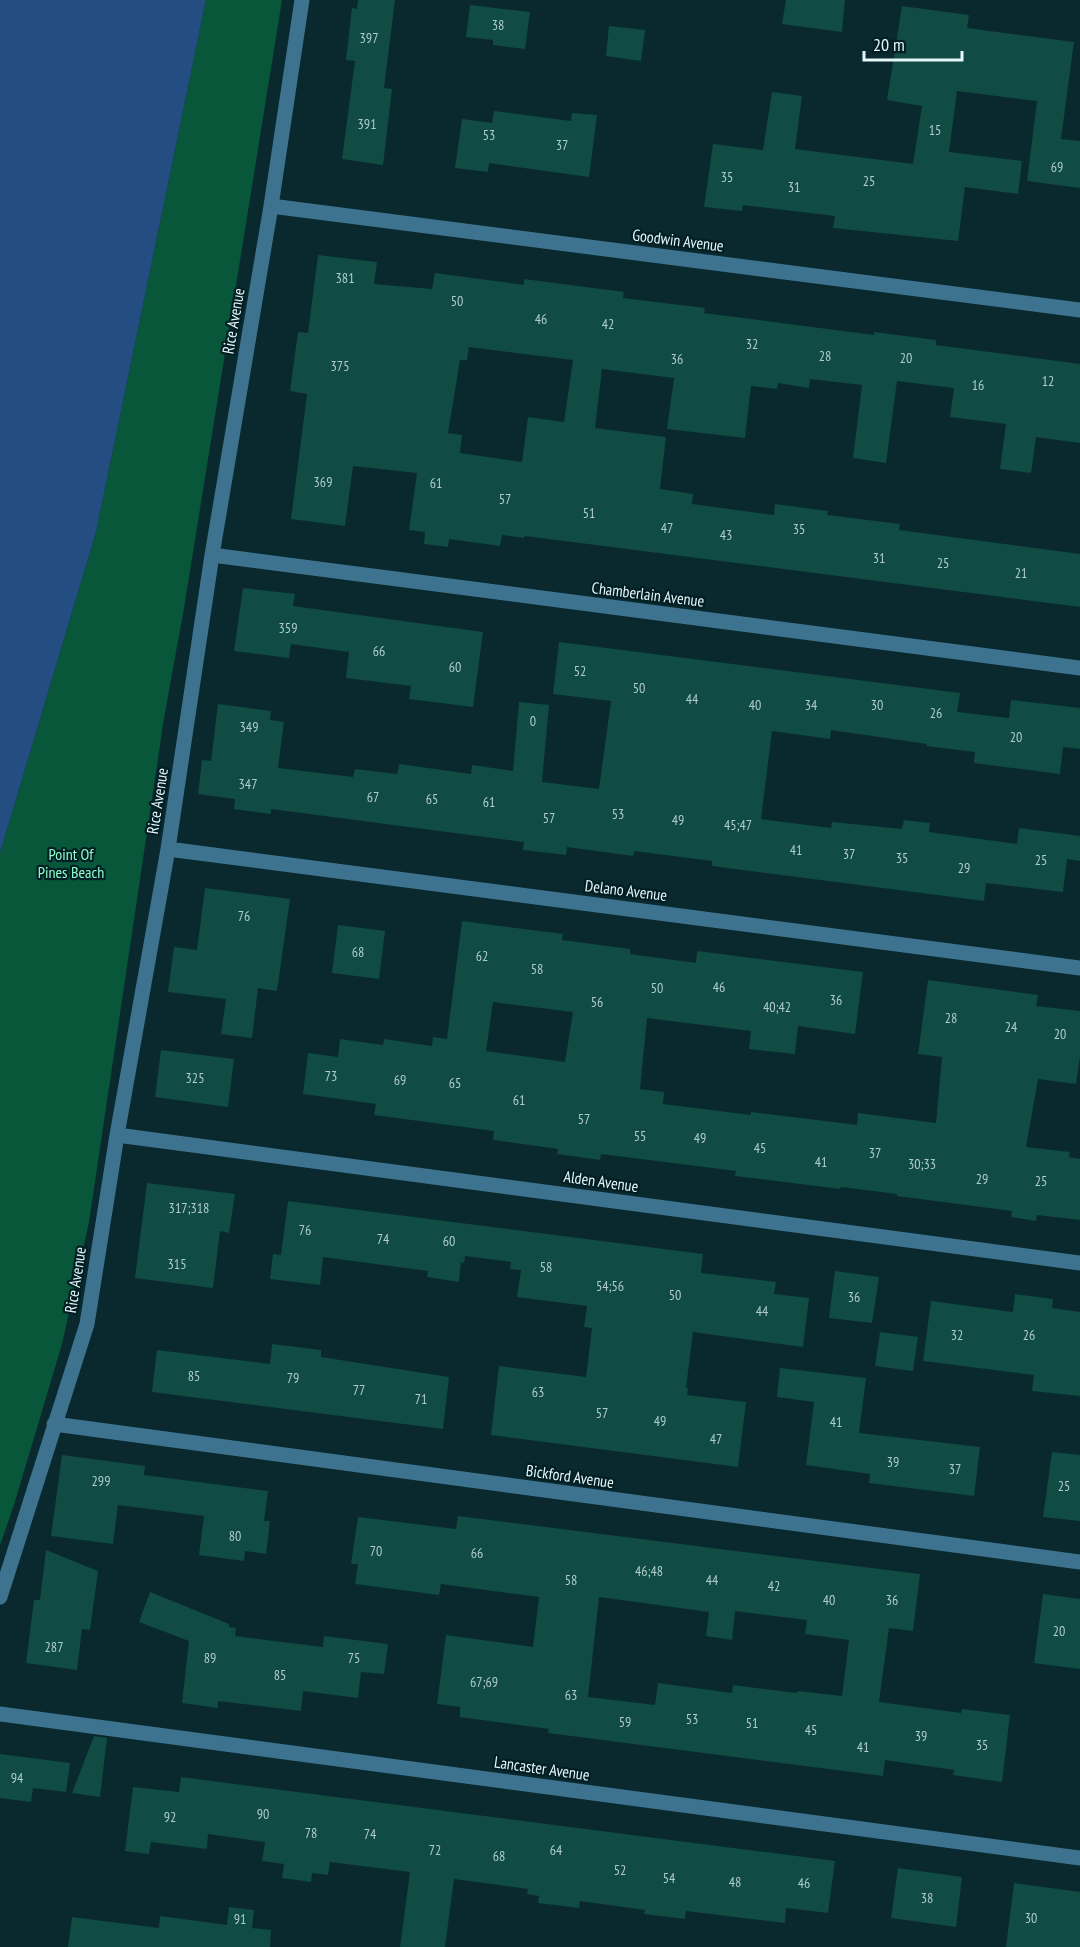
<svg xmlns="http://www.w3.org/2000/svg" width="1080" height="1947" font-family="'PT Sans Narrow',sans-serif">
  <style>
    .green { fill: #08573a }
    .water { fill: #244e81 }
    .building { fill: #104b44; fill-rule: evenodd }
    .lines { fill: none; stroke-linecap: round; stroke-linejoin: round }
    .minor { stroke: #3d738e; stroke-width: 15 }
    .labels { text-anchor: middle; dominant-baseline: central; stroke-width: 4.5; stroke-linejoin: round; paint-order: stroke }
    .number-label { font-size: 14px; fill: #b0cccc }
    .street-label { font-size: 16px; fill: #e6f7fa; stroke: #011f24 }
    .park-label { font-size: 16px; fill: #8ffec8; stroke: #011f24 }
  </style>
  <rect width="100%" height="100%" fill="#09292e"/>
  <path class="green" d="M 206,0 L 282,0 L 184,608 L 164,718 L 89,1222 L 62,1344 L 14,1505 L 0,1545 L 0,853 L 96,532 Z"/>
  <path class="water" d="M 0,0 L 206,0 L 96,532 L 0,853 Z"/>
  <path class="building" d="M 358,0 L 395,0 L 384,88 L 392,89 L 383,165 L 342,159 L 355,61 L 346,60 L 352,8 L 357,9 Z
    M 786,0 L 845,0 L 842,32 L 782,24 Z
    M 470,5 L 530,12 L 525,49 L 493,45 L 493,40 L 466,37 Z
    M 902,6 L 969,15 L 967,28 L 1074,42 L 1061,139 L 1080,141 L 1080,188 L 1027,181 L 1037,101 L 957,91 L 949,152 L 1022,161 L 1018,194 L 965,187 L 958,241 L 833,228 L 835,216 L 743,205 L 742,211 L 704,207 L 713,144 L 763,150 L 772,92 L 802,96 L 795,149 L 913,164 L 922,106 L 887,100 Z
    M 609,26 L 645,30 L 641,61 L 606,56 Z
    M 494,111 L 571,121 L 572,113 L 597,115 L 589,177 L 489,163 L 488,172 L 455,168 L 462,119 L 492,123 Z
    M 318,255 L 377,262 L 374,284 L 432,289 L 435,273 L 524,285 L 524,279 L 624,292 L 623,298 L 705,308 L 704,313 L 874,335 L 874,332 L 936,340 L 936,345 L 1080,364 L 1080,443 L 1036,437 L 1031,473 L 1000,469 L 1006,424 L 950,417 L 954,388 L 897,381 L 886,463 L 853,458 L 862,385 L 810,379 L 809,388 L 778,383 L 777,389 L 751,386 L 745,438 L 667,429 L 674,378 L 602,369 L 595,428 L 666,437 L 660,489 L 693,494 L 692,504 L 774,515 L 775,504 L 828,511 L 827,515 L 900,524 L 899,530 L 1080,554 L 1080,607 L 525,536 L 524,538 L 502,535 L 500,546 L 449,539 L 448,547 L 424,544 L 425,532 L 409,530 L 417,473 L 353,466 L 345,526 L 291,519 L 307,394 L 290,391 L 298,332 L 308,333 ZM 469,347 L 573,360 L 564,422 L 528,417 L 522,462 L 460,453 L 462,435 L 448,433 L 460,360 L 467,360 Z
    M 243,588 L 295,594 L 293,606 L 483,632 L 473,707 L 409,699 L 411,686 L 346,678 L 349,652 L 291,644 L 289,658 L 234,651 Z
    M 559,642 L 960,693 L 957,712 L 1009,718 L 1011,700 L 1080,708 L 1080,749 L 1063,747 L 1060,774 L 974,763 L 975,752 L 926,746 L 927,744 L 831,730 L 830,739 L 772,731 L 761,819 L 831,828 L 832,822 L 902,829 L 904,820 L 930,823 L 929,832 L 1017,844 L 1019,828 L 1080,836 L 1080,861 L 1067,859 L 1063,892 L 986,883 L 984,901 L 712,866 L 712,861 L 634,851 L 633,856 L 567,847 L 566,855 L 523,850 L 524,842 L 271,809 L 271,814 L 234,809 L 235,799 L 198,794 L 202,760 L 211,761 L 218,704 L 271,711 L 270,720 L 284,722 L 278,768 L 353,777 L 355,769 L 397,774 L 399,764 L 471,774 L 472,765 L 513,771 L 519,702 L 549,705 L 542,782 L 599,789 L 611,701 L 553,694 Z
    M 205,888 L 290,899 L 277,991 L 258,988 L 252,1038 L 221,1034 L 226,999 L 168,992 L 174,947 L 197,950 Z
    M 462,921 L 563,934 L 562,940 L 630,949 L 630,954 L 696,963 L 697,951 L 863,972 L 855,1034 L 798,1026 L 795,1054 L 749,1049 L 751,1031 L 647,1018 L 640,1089 L 664,1092 L 663,1104 L 751,1115 L 751,1112 L 857,1125 L 858,1113 L 936,1123 L 942,1057 L 918,1054 L 928,980 L 1038,995 L 1036,1006 L 1080,1011 L 1080,1056 L 1076,1084 L 1038,1079 L 1026,1147 L 1070,1152 L 1069,1157 L 1080,1159 L 1080,1220 L 1037,1215 L 1036,1221 L 1011,1217 L 1012,1211 L 897,1196 L 897,1194 L 841,1187 L 840,1189 L 735,1176 L 736,1171 L 601,1154 L 600,1160 L 557,1154 L 558,1149 L 493,1140 L 494,1131 L 374,1115 L 376,1104 L 303,1094 L 308,1053 L 338,1057 L 340,1039 L 383,1045 L 384,1039 L 432,1046 L 433,1037 L 447,1039 ZM 493,1002 L 573,1012 L 565,1062 L 486,1051 Z
    M 338,925 L 385,931 L 379,979 L 332,973 Z
    M 161,1050 L 234,1059 L 228,1107 L 155,1097 Z
    M 147,1183 L 235,1194 L 229,1233 L 220,1231 L 213,1288 L 135,1278 Z
    M 288,1201 L 703,1254 L 701,1273 L 776,1282 L 774,1294 L 809,1298 L 803,1347 L 693,1332 L 686,1388 L 688,1388 L 687,1395 L 746,1402 L 738,1467 L 491,1435 L 499,1366 L 586,1377 L 592,1328 L 584,1327 L 587,1306 L 517,1297 L 521,1270 L 510,1269 L 511,1262 L 465,1256 L 464,1263 L 461,1262 L 459,1282 L 427,1277 L 428,1271 L 323,1257 L 320,1285 L 270,1279 L 273,1254 L 281,1255 Z
    M 835,1271 L 879,1277 L 872,1323 L 829,1318 Z
    M 1015,1294 L 1053,1299 L 1052,1308 L 1080,1312 L 1080,1396 L 1032,1391 L 1034,1375 L 923,1361 L 931,1301 L 1013,1312 Z
    M 880,1332 L 918,1337 L 913,1371 L 875,1366 Z
    M 272,1344 L 321,1350 L 321,1357 L 449,1377 L 443,1429 L 152,1392 L 157,1350 L 270,1364 Z
    M 780,1368 L 866,1378 L 859,1433 L 980,1447 L 974,1496 L 869,1483 L 870,1474 L 806,1465 L 814,1402 L 777,1397 Z
    M 1052,1452 L 1080,1455 L 1080,1521 L 1043,1517 Z
    M 62,1455 L 145,1466 L 144,1475 L 268,1491 L 264,1521 L 270,1521 L 266,1554 L 245,1551 L 244,1561 L 199,1555 L 204,1516 L 118,1505 L 113,1544 L 51,1536 Z
    M 458,1516 L 920,1574 L 913,1631 L 889,1628 L 879,1702 L 961,1713 L 962,1709 L 1010,1715 L 1002,1782 L 953,1775 L 954,1770 L 885,1760 L 883,1776 L 548,1733 L 549,1729 L 460,1717 L 460,1707 L 437,1704 L 446,1635 L 533,1647 L 539,1597 L 441,1584 L 439,1595 L 355,1584 L 358,1564 L 351,1564 L 358,1517 L 456,1529 ZM 599,1597 L 709,1612 L 706,1636 L 732,1640 L 735,1611 L 807,1620 L 805,1634 L 849,1640 L 842,1696 L 798,1691 L 797,1693 L 733,1685 L 732,1693 L 658,1683 L 655,1705 L 588,1697 Z
    M 46,1550 L 98,1571 L 90,1630 L 82,1629 L 77,1670 L 26,1663 L 34,1600 L 40,1600 Z
    M 150,1592 L 229,1624 L 229,1627 L 236,1628 L 235,1636 L 323,1647 L 324,1636 L 388,1644 L 384,1674 L 361,1672 L 358,1698 L 303,1691 L 301,1711 L 218,1701 L 218,1708 L 182,1703 L 189,1641 L 139,1622 Z
    M 1043,1594 L 1080,1599 L 1080,1669 L 1034,1663 Z
    M 94,1736 L 107,1738 L 100,1797 L 72,1793 Z
    M 0,1754 L 70,1763 L 66,1792 L 33,1788 L 31,1802 L 0,1798 Z
    M 181,1777 L 835,1861 L 828,1913 L 786,1908 L 785,1923 L 686,1911 L 685,1919 L 644,1914 L 645,1910 L 580,1901 L 579,1908 L 538,1903 L 539,1896 L 527,1894 L 528,1889 L 454,1879 L 445,1947 L 400,1947 L 410,1872 L 330,1862 L 328,1875 L 312,1873 L 311,1882 L 282,1878 L 284,1864 L 262,1861 L 265,1842 L 208,1834 L 207,1849 L 151,1842 L 149,1854 L 125,1851 L 133,1787 L 179,1792 Z
    M 898,1868 L 962,1877 L 956,1927 L 891,1918 Z
    M 1014,1883 L 1080,1892 L 1080,1947 L 1006,1947 Z
    M 229,1907 L 254,1910 L 252,1928 L 271,1930 L 270,1947 L 68,1947 L 72,1917 L 159,1928 L 160,1916 L 227,1925 Z"/>
  <g class="lines">
    <path class="minor" d="M 271,206 L 1080,310
      M 212,555 L 1080,668
      M 168,849 L 1080,968
      M 117,1135 L 1080,1263
      M 54,1424 L 1080,1562
      M 0,1597 L 87,1324 L 117,1135 L 168,849 L 212,555 L 271,206 L 302,0
      M 0,1714 L 1080,1858"/>
  </g>
  <g class="labels">
    <g class="number-label">
      <text x="498" y="25">38</text>
      <text x="369" y="38">397</text>
      <text x="367" y="124">391</text>
      <text x="935" y="130">15</text>
      <text x="489" y="135">53</text>
      <text x="562" y="145">37</text>
      <text x="1057" y="167">69</text>
      <text x="727" y="177">35</text>
      <text x="869" y="181">25</text>
      <text x="794" y="187">31</text>
      <text x="345" y="278">381</text>
      <text x="457" y="301">50</text>
      <text x="541" y="319">46</text>
      <text x="608" y="324">42</text>
      <text x="752" y="344">32</text>
      <text x="825" y="356">28</text>
      <text x="906" y="358">20</text>
      <text x="677" y="359">36</text>
      <text x="340" y="366">375</text>
      <text x="1048" y="381">12</text>
      <text x="978" y="385">16</text>
      <text x="323" y="482">369</text>
      <text x="436" y="483">61</text>
      <text x="505" y="499">57</text>
      <text x="589" y="513">51</text>
      <text x="667" y="528">47</text>
      <text x="799" y="529">35</text>
      <text x="726" y="535">43</text>
      <text x="879" y="558">31</text>
      <text x="943" y="563">25</text>
      <text x="1021" y="573">21</text>
      <text x="288" y="628">359</text>
      <text x="379" y="651">66</text>
      <text x="455" y="667">60</text>
      <text x="580" y="671">52</text>
      <text x="639" y="688">50</text>
      <text x="692" y="699">44</text>
      <text x="755" y="705">40</text>
      <text x="811" y="705">34</text>
      <text x="877" y="705">30</text>
      <text x="936" y="713">26</text>
      <text x="533" y="721">0</text>
      <text x="249" y="727">349</text>
      <text x="1016" y="737">20</text>
      <text x="248" y="784">347</text>
      <text x="373" y="797">67</text>
      <text x="432" y="799">65</text>
      <text x="489" y="802">61</text>
      <text x="618" y="814">53</text>
      <text x="549" y="818">57</text>
      <text x="678" y="820">49</text>
      <text x="738" y="825">45;47</text>
      <text x="796" y="850">41</text>
      <text x="849" y="854">37</text>
      <text x="902" y="858">35</text>
      <text x="1041" y="860">25</text>
      <text x="964" y="868">29</text>
      <text x="244" y="916">76</text>
      <text x="358" y="952">68</text>
      <text x="482" y="956">62</text>
      <text x="537" y="969">58</text>
      <text x="719" y="987">46</text>
      <text x="657" y="988">50</text>
      <text x="836" y="1000">36</text>
      <text x="597" y="1002">56</text>
      <text x="777" y="1007">40;42</text>
      <text x="951" y="1018">28</text>
      <text x="1011" y="1027">24</text>
      <text x="1060" y="1034">20</text>
      <text x="331" y="1076">73</text>
      <text x="195" y="1078">325</text>
      <text x="400" y="1080">69</text>
      <text x="455" y="1083">65</text>
      <text x="519" y="1100">61</text>
      <text x="584" y="1119">57</text>
      <text x="640" y="1136">55</text>
      <text x="700" y="1138">49</text>
      <text x="760" y="1148">45</text>
      <text x="875" y="1153">37</text>
      <text x="821" y="1162">41</text>
      <text x="922" y="1164">30;33</text>
      <text x="982" y="1179">29</text>
      <text x="1041" y="1181">25</text>
      <text x="189" y="1208">317;318</text>
      <text x="305" y="1230">76</text>
      <text x="383" y="1239">74</text>
      <text x="449" y="1241">60</text>
      <text x="177" y="1264">315</text>
      <text x="546" y="1267">58</text>
      <text x="610" y="1286">54;56</text>
      <text x="675" y="1295">50</text>
      <text x="854" y="1297">36</text>
      <text x="762" y="1311">44</text>
      <text x="957" y="1335">32</text>
      <text x="1029" y="1335">26</text>
      <text x="194" y="1376">85</text>
      <text x="293" y="1378">79</text>
      <text x="359" y="1390">77</text>
      <text x="538" y="1392">63</text>
      <text x="421" y="1399">71</text>
      <text x="602" y="1413">57</text>
      <text x="660" y="1421">49</text>
      <text x="836" y="1422">41</text>
      <text x="716" y="1439">47</text>
      <text x="893" y="1462">39</text>
      <text x="955" y="1469">37</text>
      <text x="101" y="1481">299</text>
      <text x="1064" y="1486">25</text>
      <text x="235" y="1536">80</text>
      <text x="376" y="1551">70</text>
      <text x="477" y="1553">66</text>
      <text x="649" y="1571">46;48</text>
      <text x="571" y="1580">58</text>
      <text x="712" y="1580">44</text>
      <text x="774" y="1586">42</text>
      <text x="829" y="1600">40</text>
      <text x="892" y="1600">36</text>
      <text x="1059" y="1631">20</text>
      <text x="54" y="1647">287</text>
      <text x="210" y="1658">89</text>
      <text x="354" y="1658">75</text>
      <text x="280" y="1675">85</text>
      <text x="484" y="1682">67;69</text>
      <text x="571" y="1695">63</text>
      <text x="692" y="1719">53</text>
      <text x="625" y="1722">59</text>
      <text x="752" y="1723">51</text>
      <text x="811" y="1730">45</text>
      <text x="921" y="1736">39</text>
      <text x="982" y="1745">35</text>
      <text x="863" y="1747">41</text>
      <text x="17" y="1778">94</text>
      <text x="263" y="1814">90</text>
      <text x="170" y="1817">92</text>
      <text x="311" y="1833">78</text>
      <text x="370" y="1834">74</text>
      <text x="435" y="1850">72</text>
      <text x="556" y="1850">64</text>
      <text x="499" y="1856">68</text>
      <text x="620" y="1870">52</text>
      <text x="669" y="1878">54</text>
      <text x="735" y="1882">48</text>
      <text x="804" y="1883">46</text>
      <text x="927" y="1898">38</text>
      <text x="1031" y="1918">30</text>
      <text x="240" y="1919">91</text>
    </g>
    <g class="street-label">
      <text transform="translate(678 240) rotate(7)">Goodwin Avenue</text>
      <text transform="translate(233 321) rotate(-80)">Rice Avenue</text>
      <text transform="translate(648 594) rotate(7)">Chamberlain Avenue</text>
      <text transform="translate(157 801) rotate(-81)">Rice Avenue</text>
      <text transform="translate(626 890) rotate(7)">Delano Avenue</text>
      <text transform="translate(601 1181) rotate(8)">Alden Avenue</text>
      <text transform="translate(75 1280) rotate(-81)">Rice Avenue</text>
      <text transform="translate(570 1476) rotate(8)">Bickford Avenue</text>
      <text transform="translate(542 1768) rotate(8)">Lancaster Avenue</text>
    </g>
    <g class="park-label">
      <text x="71" y="854">Point Of<tspan x="71" dy="18">Pines Beach</tspan></text>
    </g>
  </g>
  <path d="M864 51v9h98v-9" fill="none" stroke="#e6f7fa" stroke-width="3"/>
  <text x="873" y="51" font-size="18" fill="#e6f7fa" stroke="#011f24" stroke-width="4.5" paint-order="stroke">20 m</text>
</svg>
